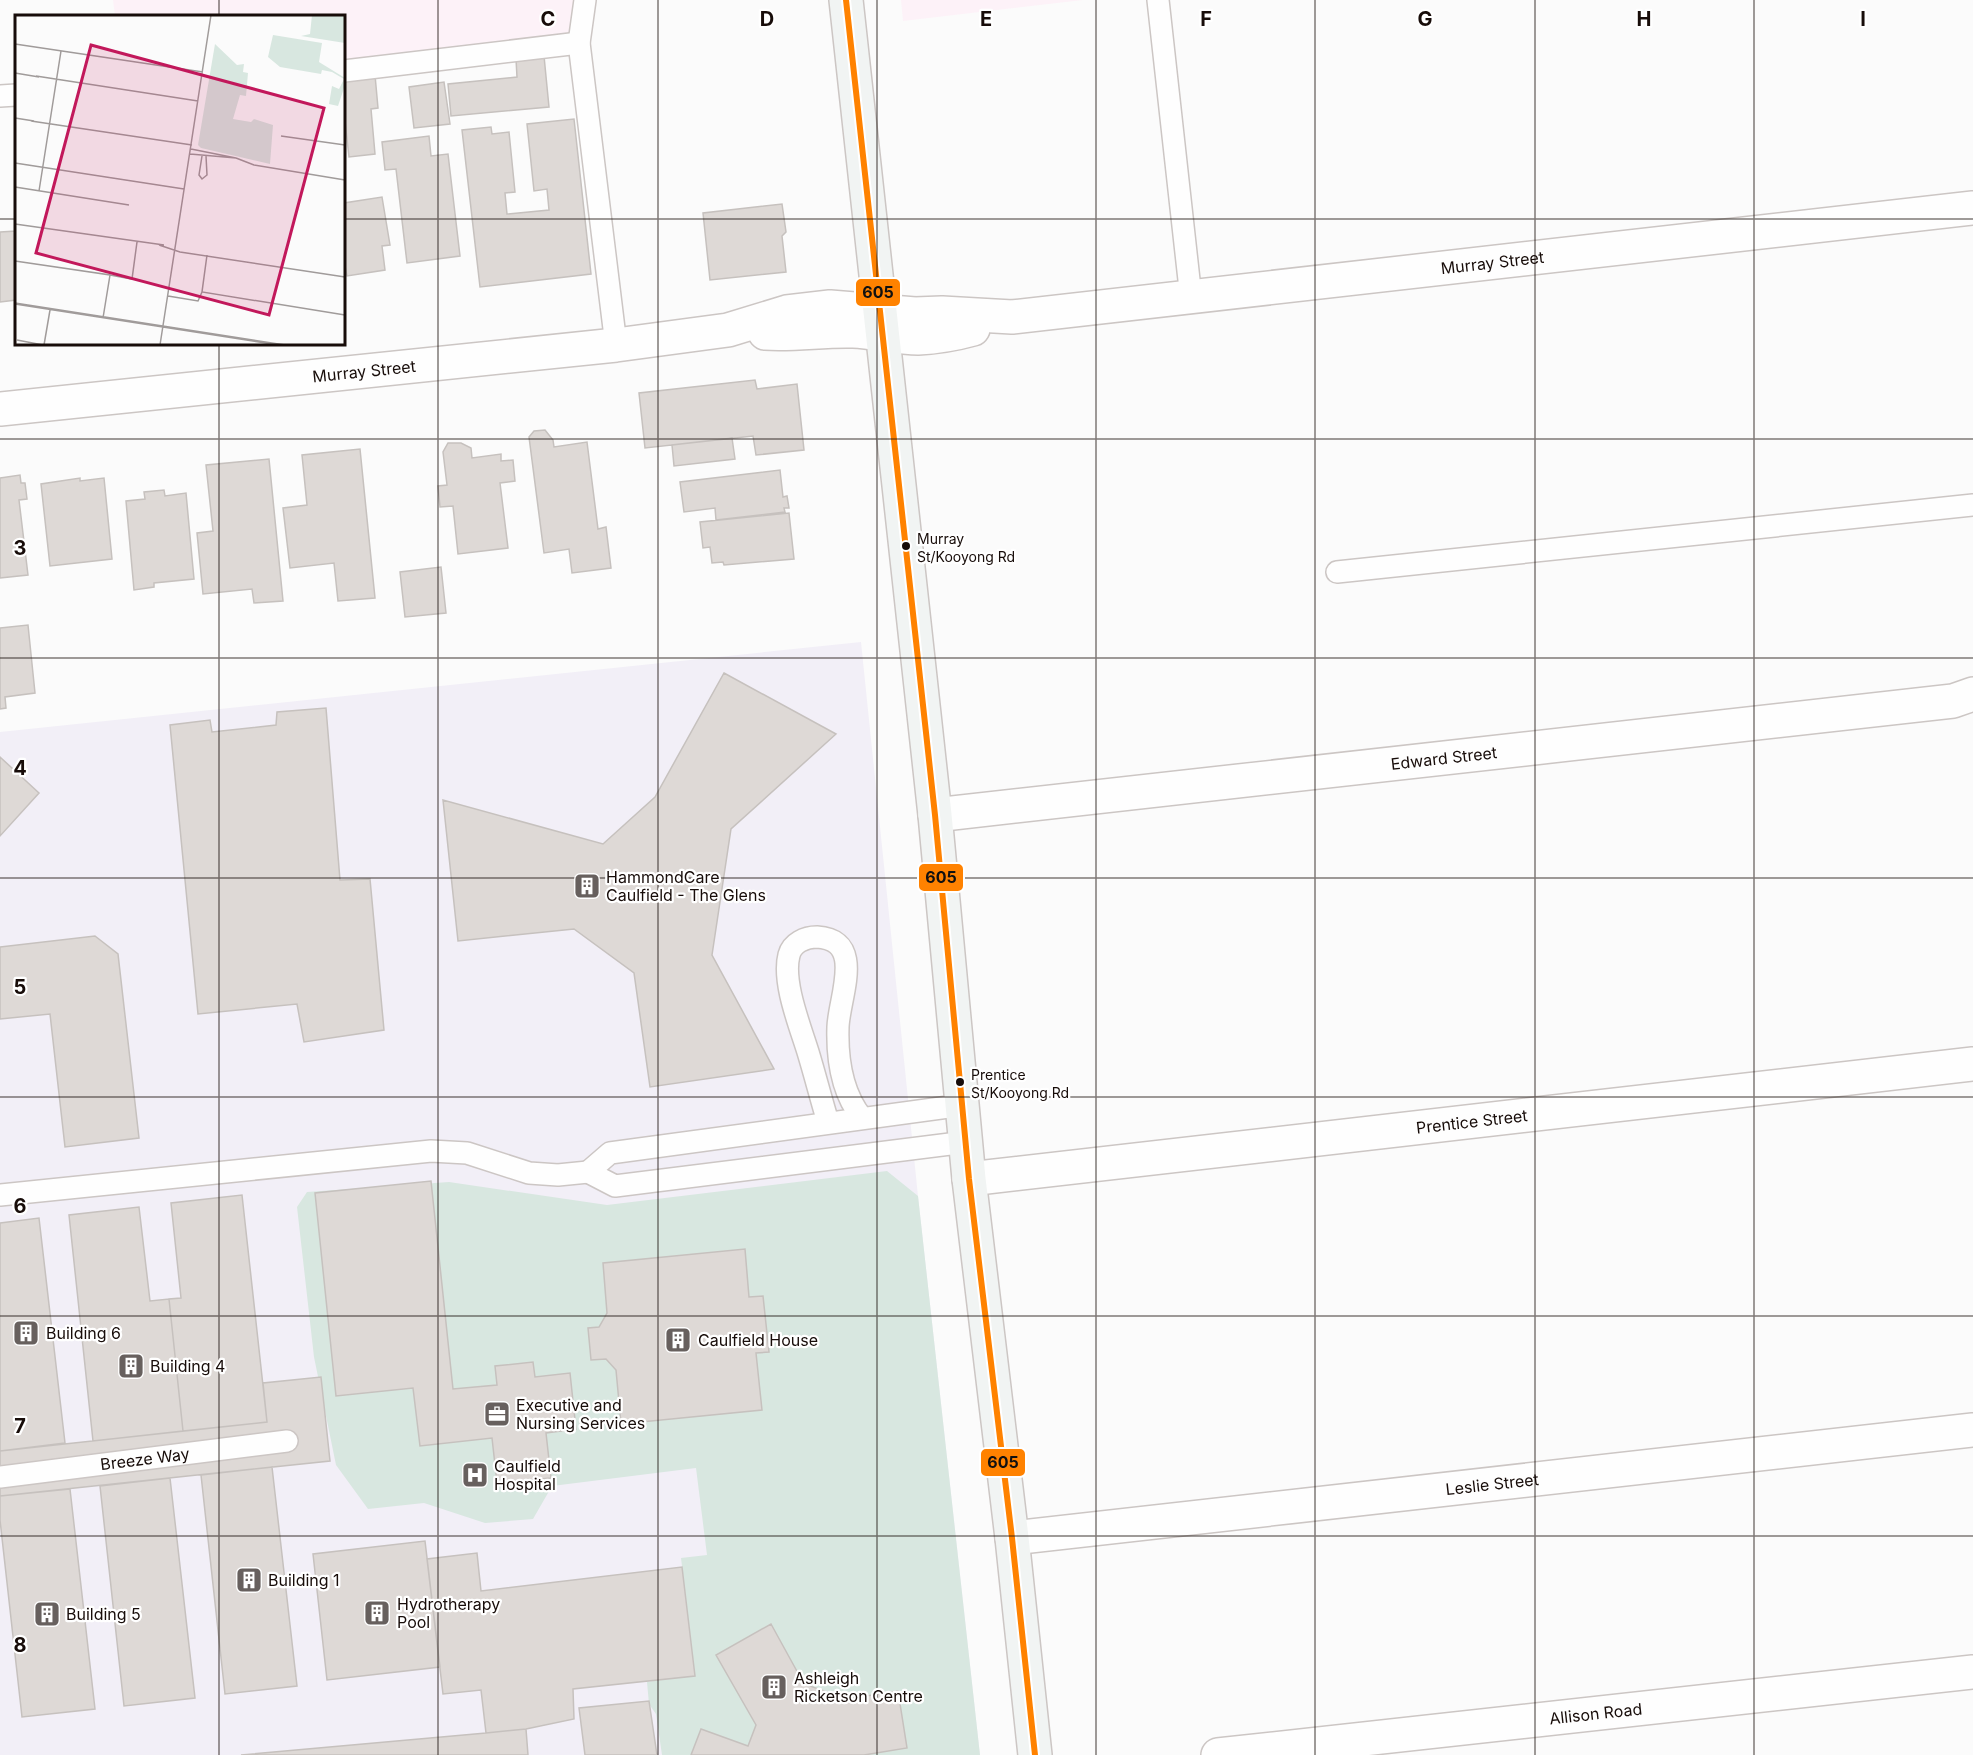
<svg xmlns="http://www.w3.org/2000/svg" width="1973" height="1755" font-family="Inter,sans-serif">
  <style>
    .commercial { fill: #fdf2f8 }
    .medical { fill: #f2eff7 }
    .green { fill: #d8e7e0 }
    .building { fill: #ded9d6; stroke: #c6c1be; stroke-width: 1.5 }
    .lines { fill: none; stroke-linecap: round; stroke-linejoin: round }
    .lane-casing { stroke: #ccc6c4; stroke-width: 24 }
    .street-casing { stroke: #ccc6c4; stroke-width: 36 }
    .secondary-casing { stroke: #ccc6c4; stroke-width: 36 }
    .lane { stroke: #fefefe; stroke-width: 21 }
    .street { stroke: #fefefe; stroke-width: 33 }
    .secondary { stroke: #f1f4f3; stroke-width: 33 }
    .bus-1-casing { stroke: #fff; stroke-width: 10 }
    .bus-1 { stroke: #ff8200; stroke-width: 6 }
    .grid { fill: none; stroke: #170c09; stroke-width: 1.5; stroke-opacity: 0.55 }
    .bus-dot { fill: #170c09; stroke: #fff; stroke-width: 2 }
    .labels { text-anchor: middle; dominant-baseline: central; stroke-width: 4.5; stroke-linejoin: round; paint-order: stroke }
    .bus-label { font-size: 14px; fill: #170c09; stroke: #fff; text-anchor: start }
    .street-label { font-size: 16px; fill: #170c09; stroke: #fff }
    .poi-label { font-size: 16px; fill: #170c09; stroke: #fff; text-anchor: start }
    .inset-road { fill: none; stroke: #a09b9a; stroke-width: 1.5 }
    .view { fill: #c2185b; fill-opacity: 0.15; stroke: #c2185b; stroke-width: 3 }
    .inset-edge { fill: none; stroke: #170c09; stroke-width: 3 }
    .grid-label { font-size: 20px; text-anchor: middle; font-weight: bold; fill: #170c09; stroke: #fff; stroke-width: 4.5; stroke-linejoin: round; paint-order: stroke }
    .line-badge { stroke: #fff; stroke-width: 2 }
    .pale-badge-label { font-size: 16px; text-anchor: middle; font-weight: bold; fill: #111 }
  </style>
  <rect width="100%" height="100%" fill="#fbfbfb"/>
  <path class="commercial" d="M 113,0 L 596,0 L 590,35 L 344,61 L 344,16 L 115,16 Z
    M 901,0 L 1083,0 L 903,21 Z"/>
  <path class="medical" d="M 861,642 L 918,1196 L 980,1755 L 0,1755 L 0,732 Z"/>
  <path class="green" d="M 887,1171 L 918,1196 L 980,1755 L 662,1755 L 656,1714 L 649,1704 L 647,1682 L 695,1675 L 681,1558 L 707,1555 L 696,1468 L 552,1486 L 533,1519 L 485,1523 L 424,1503 L 368,1509 L 336,1465 L 314,1357 L 297,1207 L 307,1192 L 449,1182 L 607,1205 Z"/>
  <path class="building" d="M 544,56 L 549,107 L 451,116 L 448,84 L 517,77 L 516,59 Z
    M 375,75 L 378,108 L 371,109 L 375,154 L 349,157 L 344,112 L 344,79 Z
    M 444,82 L 450,124 L 414,128 L 409,87 Z
    M 574,119 L 591,274 L 480,287 L 462,130 L 491,127 L 492,134 L 509,132 L 515,192 L 505,193 L 507,214 L 549,210 L 547,189 L 534,191 L 527,124 Z
    M 429,136 L 431,156 L 448,154 L 460,256 L 407,263 L 396,169 L 385,170 L 382,142 Z
    M 382,197 L 390,245 L 382,246 L 385,270 L 347,276 L 344,261 L 344,203 Z
    M 782,204 L 786,232 L 782,236 L 786,272 L 710,280 L 703,213 Z
    M 15,227 L 16,227 L 16,300 L 0,302 L 0,232 L 16,231 Z
    M 755,380 L 757,389 L 797,384 L 804,450 L 756,455 L 753,436 L 645,448 L 639,393 Z
    M 545,430 L 553,440 L 554,447 L 587,442 L 598,529 L 606,527 L 611,568 L 572,573 L 569,549 L 544,553 L 529,437 L 534,431 Z
    M 732,438 L 735,459 L 674,466 L 672,445 Z
    M 448,443 L 461,443 L 471,448 L 472,458 L 501,454 L 501,461 L 513,460 L 515,481 L 500,483 L 508,548 L 458,554 L 453,506 L 440,507 L 438,486 L 447,485 L 443,452 Z
    M 360,449 L 375,598 L 338,601 L 334,563 L 290,568 L 283,508 L 307,505 L 302,455 Z
    M 269,459 L 283,601 L 254,603 L 252,589 L 203,594 L 197,533 L 213,531 L 206,465 Z
    M 780,470 L 783,497 L 787,496 L 789,508 L 784,508 L 785,512 L 716,520 L 715,508 L 684,512 L 680,482 Z
    M 20,475 L 21,483 L 25,483 L 27,499 L 19,500 L 28,575 L 0,578 L 0,478 Z
    M 80,478 L 80,481 L 104,478 L 112,559 L 50,566 L 41,484 Z
    M 164,490 L 165,496 L 186,493 L 194,579 L 154,583 L 154,587 L 134,590 L 126,501 L 145,499 L 144,492 Z
    M 789,513 L 794,559 L 724,565 L 723,562 L 712,563 L 710,547 L 703,548 L 700,522 Z
    M 441,567 L 446,613 L 405,617 L 400,572 Z
    M 28,625 L 35,693 L 5,697 L 6,708 L 0,709 L 0,628 Z
    M 724,673 L 836,734 L 731,829 L 712,955 L 774,1069 L 650,1087 L 634,973 L 574,929 L 458,941 L 443,800 L 603,844 L 655,797 Z
    M 326,708 L 340,880 L 370,879 L 384,1030 L 304,1042 L 297,1004 L 198,1014 L 170,725 L 210,720 L 212,732 L 276,725 L 277,712 Z
    M 0,757 L 39,793 L 0,836 Z
    M 95,936 L 118,954 L 139,1138 L 65,1147 L 50,1014 L 0,1019 L 0,947 Z
    M 431,1181 L 453,1389 L 497,1385 L 495,1366 L 533,1362 L 535,1377 L 570,1373 L 576,1429 L 546,1433 L 551,1478 L 497,1483 L 492,1438 L 420,1446 L 413,1388 L 336,1396 L 315,1193 Z
    M 242,1195 L 267,1422 L 183,1431 L 169,1299 L 181,1298 L 171,1203 Z
    M 139,1207 L 150,1301 L 169,1299 L 183,1431 L 93,1441 L 69,1215 Z
    M 39,1218 L 65,1443 L 0,1451 L 0,1223 Z
    M 745,1249 L 749,1297 L 763,1296 L 769,1352 L 756,1353 L 762,1410 L 621,1424 L 616,1370 L 606,1359 L 591,1360 L 588,1328 L 599,1327 L 607,1313 L 603,1263 Z
    M 321,1377 L 330,1461 L 0,1496 L 0,1451 L 267,1422 L 263,1383 Z
    M 272,1467 L 297,1686 L 225,1694 L 201,1475 Z
    M 170,1478 L 195,1698 L 124,1706 L 100,1486 Z
    M 70,1489 L 95,1709 L 22,1717 L 0,1520 L 0,1496 Z
    M 425,1541 L 440,1667 L 327,1680 L 313,1554 Z
    M 477,1553 L 481,1591 L 682,1567 L 695,1676 L 573,1689 L 574,1719 L 526,1729 L 486,1733 L 481,1690 L 443,1694 L 427,1559 Z
    M 771,1624 L 804,1684 L 847,1699 L 898,1691 L 907,1748 L 864,1755 L 691,1755 L 701,1729 L 748,1746 L 756,1725 L 716,1655 Z
    M 649,1701 L 657,1755 L 585,1755 L 579,1708 Z
    M 526,1729 L 528,1755 L 241,1755 L 486,1733 Z"/>
  <g class="lines">
    <defs>
      <g id="lane">
        <path d="M 1158,0 L 1191,298"/>
        <path d="M 579,43 L 585,0"/>
        <path d="M 344,71 L 579,43 L 616,345"/>
        <path d="M 0,96 L 16,95"/>
        <path d="M 1337,572 L 1973,505"/>
        <path d="M 963,1105 L 610,1153 L 588,1172 L 615,1186 L 966,1142"/>
        <path d="M 828,1122 C 821,1099 815,1075 808,1052 C 800,1026 782,982 789,955 C 792,943 805,937 817,937 C 866,940 839,997 838,1027 C 837,1058 842,1093 862,1118"/>
        <path d="M 0,1195 L 431,1151 L 467,1153 L 529,1173 L 558,1175 L 588,1172"/>
        <path id="s1" d="M 0,1477 L 287,1441"/>
      </g>
      <g id="street">
        <path d="M 765,333 C 795,335 824,330 853,331 C 875,332 897,338 918,338 C 937,337 955,334 973,329"/>
        <path id="s2" d="M 0,409 L 616,345 L 728,330 L 787,312 L 830,307 L 915,314 L 942,313 L 1012,317 L 1973,208"/>
        <path id="s3" d="M 935,815 L 1953,701 L 1973,694"/>
        <path id="s4" d="M 969,1179 L 1973,1064"/>
        <path id="s5" d="M 1012,1538 L 1973,1430"/>
        <path id="s6" d="M 1218,1755 L 1973,1672"/>
      </g>
      <path id="secondary" d="M 846,0 L 935,815 L 969,1179 L 1012,1538 L 1035,1755"/>
    </defs>
    <use href="#lane" class="lane-casing"/>
    <use href="#street" class="street-casing"/>
    <use href="#secondary" class="secondary-casing"/>
    <use href="#lane" class="lane"/>
    <use href="#street" class="street"/>
    <use href="#secondary" class="secondary"/>
    <defs>
      <path id="bus-1" d="M 846,0 L 935,815 L 969,1179 L 1012,1538 L 1035,1755"/>
    </defs>
    <use href="#bus-1" class="bus-1-casing"/>
    <use href="#bus-1" class="bus-1"/>
  </g>
  <path class="grid" d="M 219,0 L 219,16M 438,0 L 438,1755M 658,0 L 658,1755M 877,0 L 877,1755M 1096,0 L 1096,1755M 1315,0 L 1315,1755M 1535,0 L 1535,1755M 1754,0 L 1754,1755M 0,219 L 16,219M 344,219 L 1973,219M 219,344 L 219,1755M 0,439 L 1973,439M 0,658 L 1973,658M 0,878 L 1973,878M 0,1097 L 1973,1097M 0,1316 L 1973,1316M 0,1536 L 1973,1536"/>
  <defs>
    <symbol id="building-square" viewBox="-11 -11 22 22"><rect x="-9" y="-9" width="18" height="18" rx="4" fill="#67605e" stroke="#fff"/><path d="M-4-6H4V6H1V3H-1V6H-4ZM-2.5-4.3h1.7v1.8h-1.7ZM.8-4.3h1.7v1.8H.8ZM-2.5-1h1.7V.8h-1.7ZM.8-1h1.7V.8H.8Z" fill="#fff"/></symbol>
    <symbol id="office-square" viewBox="-11 -11 22 22"><rect x="-9" y="-9" width="18" height="18" rx="4" fill="#67605e" stroke="#fff"/><path d="M-6-3h4V-5.5h4V-3h4V5H-6ZM-1-4.5V-3h2v-1.5ZM-6 0V1H6V0Z" fill="#fff"/></symbol>
    <symbol id="hospital-square" viewBox="-11 -11 22 22"><rect x="-9" y="-9" width="18" height="18" rx="4" fill="#67605e" stroke="#fff"/><path d="M-5-5h3v3.5h4V-5h3V5h-3V1.5h-4V5h-3Z" fill="#fff"/></symbol>
  </defs>
  <g fill-rule="evenodd">
    <use href="#building-square" x="572" y="871" width="30" height="30"/>
    <use href="#building-square" x="11" y="1318" width="30" height="30"/>
    <use href="#building-square" x="663" y="1325" width="30" height="30"/>
    <use href="#building-square" x="116" y="1351" width="30" height="30"/>
    <use href="#office-square" x="482" y="1399" width="30" height="30"/>
    <use href="#hospital-square" x="460" y="1460" width="30" height="30"/>
    <use href="#building-square" x="234" y="1565" width="30" height="30"/>
    <use href="#building-square" x="362" y="1598" width="30" height="30"/>
    <use href="#building-square" x="32" y="1599" width="30" height="30"/>
    <use href="#building-square" x="759" y="1672" width="30" height="30"/>
  </g>
  <g class="bus-dot">
    <circle cx="906" cy="546" r="5"/>
    <circle cx="960" cy="1082" r="5"/>
  </g>
  <g class="labels">
    <g class="bus-label">
      <text x="917" y="538">Murray<tspan x="917" dy="18">St/Kooyong Rd</tspan></text>
      <text x="971" y="1074">Prentice<tspan x="971" dy="18">St/Kooyong Rd</tspan></text>
    </g>
    <g class="street-label">
      <text stroke="none"><textPath href="#s2" startOffset="1503">Murray Street</textPath></text>
      <text stroke="none"><textPath href="#s2" startOffset="366">Murray Street</textPath></text>
      <text stroke="none"><textPath href="#s3" startOffset="512">Edward Street</textPath></text>
      <text stroke="none"><textPath href="#s4" startOffset="506">Prentice Street</textPath></text>
      <text stroke="none"><textPath href="#s1" startOffset="146">Breeze Way</textPath></text>
      <text stroke="none"><textPath href="#s5" startOffset="483">Leslie Street</textPath></text>
      <text stroke="none"><textPath href="#s6" startOffset="380">Allison Road</textPath></text>
    </g>
    <g class="poi-label">
      <text x="606" y="877">HammondCare<tspan x="606" dy="18">Caulfield - The Glens</tspan></text>
      <text x="46" y="1333">Building 6</text>
      <text x="698" y="1340">Caulfield House</text>
      <text x="150" y="1366">Building 4</text>
      <text x="516" y="1405">Executive and<tspan x="516" dy="18">Nursing Services</tspan></text>
      <text x="494" y="1466">Caulfield<tspan x="494" dy="18">Hospital</tspan></text>
      <text x="268" y="1580">Building 1</text>
      <text x="397" y="1604">Hydrotherapy<tspan x="397" dy="18">Pool</tspan></text>
      <text x="66" y="1614">Building 5</text>
      <text x="794" y="1678">Ashleigh<tspan x="794" dy="18">Ricketson Centre</tspan></text>
    </g>
  </g>
  <g transform="translate(15 15)">
    <rect width="330" height="330" fill="#fbfbfb"/>
    <path d="M 297,0 L 330,0 L 330,28 L 286,21 L 295,19 ZM 258,20 L 307,28 L 304,47 L 330,63 L 330,70 L 323,91 L 314,89 L 317,71 L 324,74 L 329,64 L 317,57 L 307,55 L 306,59 L 265,52 L 253,42 ZM 200,29 L 222,50 L 229,49 L 228,57 L 233,58 L 231,81 L 225,80 L 218,104 L 236,107 L 239,104 L 258,110 L 255,149 L 186,133 L 183,130 Z" fill="#d8e7e0"/>
    <path class="inset-road" d="M 0,29 L 188,57M 0,58 L 24,62M 21,61 L 183,86M 0,103 L 19,106M 16,106 L 177,130M 266,121 L 330,130M 175,139 L 221,143 L 176,134M 187,141 L 184,160 L 187,164 L 192,160 L 191,141M 221,143 L 239,150 L 330,165M 0,148 L 169,174M 0,172 L 114,190M 24,176 L 46,36M 0,209 L 149,230M 144,230 L 165,237 L 330,262M 192,240 L 187,277 L 330,300M 0,246 L 95,260 L 88,303M 95,260 L 117,264 L 122,227M 153,281 L 183,286 L 187,277M 0,288 L 270,330M 0,289 L 263,330M 2,325 L 28,330M 29,330 L 35,295M 145,330 L 196,0"/>
    <path class="view" d="M 76,30 L 309,93 L 254,300 L 21,238 Z"/>
    <rect width="330" height="330" class="inset-edge"/>
  </g>
  <g class="grid-label">
    <text x="548" y="26">C</text>
    <text x="767" y="26">D</text>
    <text x="986" y="26">E</text>
    <text x="1206" y="26">F</text>
    <text x="1425" y="26">G</text>
    <text x="1644" y="26">H</text>
    <text x="1863" y="26">I</text>
    <text x="20" y="555">3</text>
    <text x="20" y="775">4</text>
    <text x="20" y="994">5</text>
    <text x="20" y="1213">6</text>
    <text x="20" y="1433">7</text>
    <text x="20" y="1652">8</text>
  </g>
  <g class="line-badge">
    <rect x="855" y="278" width="46" height="29" rx="6" fill="#ff8200"/>
    <rect x="918" y="863" width="46" height="29" rx="6" fill="#ff8200"/>
    <rect x="980" y="1448" width="46" height="29" rx="6" fill="#ff8200"/>
  </g>
  <g class="pale-badge-label">
    <text x="878" y="298">605</text>
    <text x="941" y="883">605</text>
    <text x="1003" y="1468">605</text>
  </g>
</svg>
